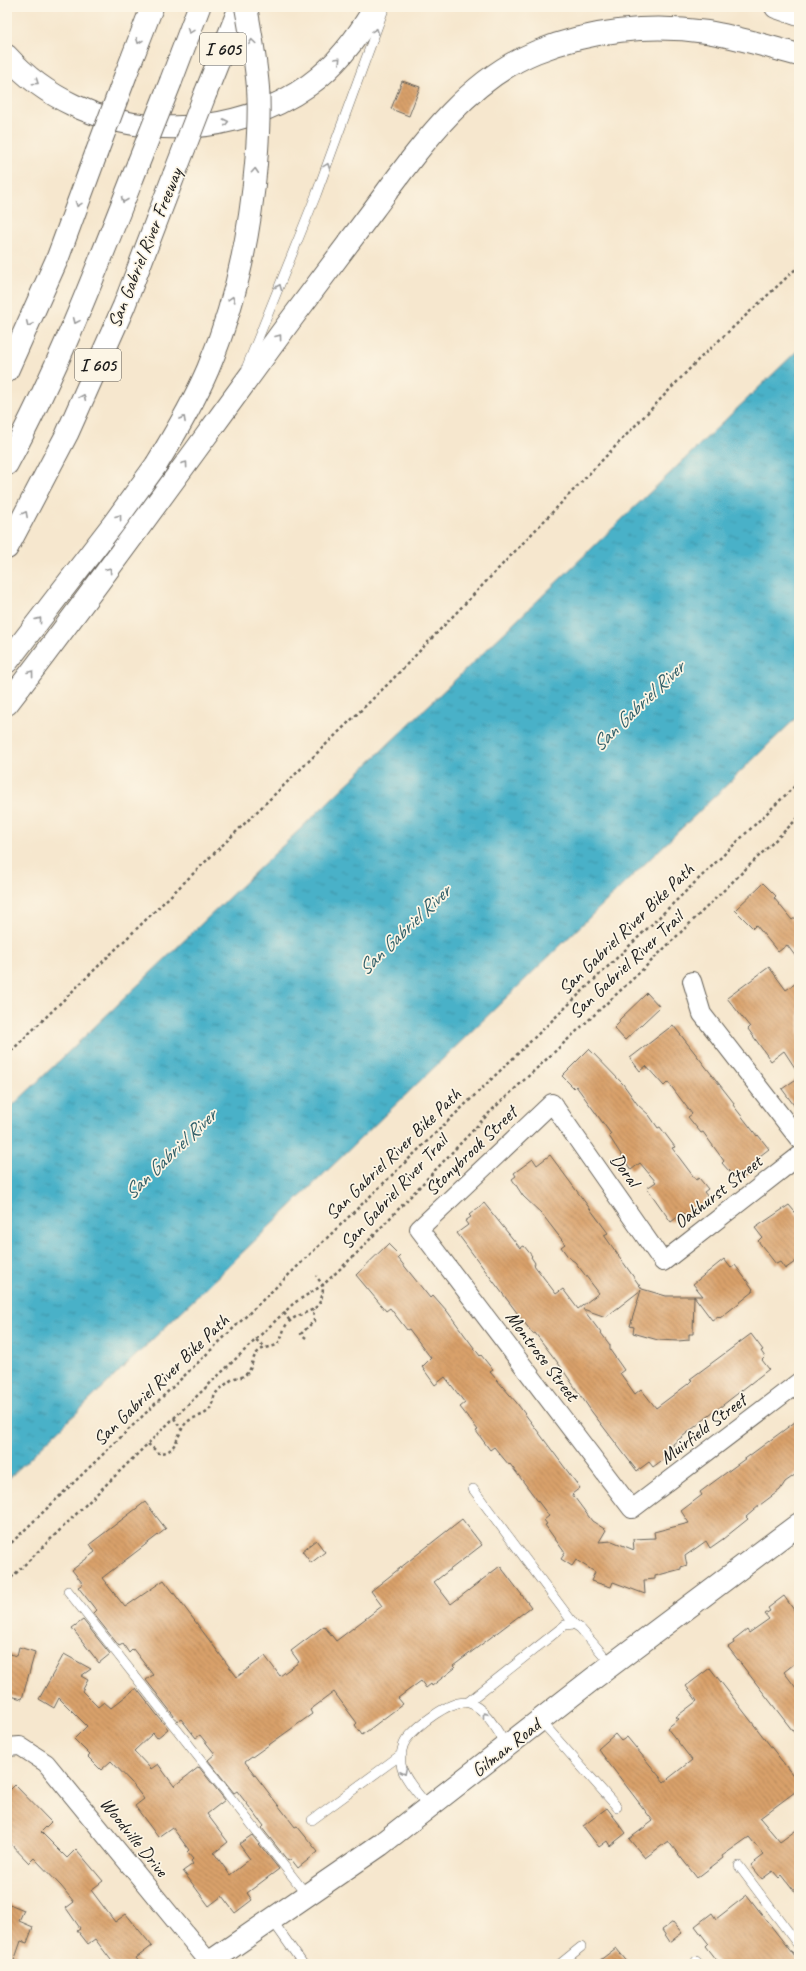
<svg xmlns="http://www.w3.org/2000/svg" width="806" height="1971" font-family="Caveat,sans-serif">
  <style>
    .water { fill: url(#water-ripples); stroke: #326672 }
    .building { fill: url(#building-back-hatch) }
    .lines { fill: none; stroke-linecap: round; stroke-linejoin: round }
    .service-casing { stroke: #68635a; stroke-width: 10 }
    .minor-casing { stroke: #68635a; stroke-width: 20 }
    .tertiary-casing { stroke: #68635a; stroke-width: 24 }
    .motorway-casing { stroke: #68635a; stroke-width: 24 }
    .path { stroke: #68635a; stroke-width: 2.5; stroke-dasharray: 3 3; stroke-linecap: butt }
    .service { stroke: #fff; stroke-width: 9 }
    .minor { stroke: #fff; stroke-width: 18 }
    .tertiary { stroke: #fff; stroke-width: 22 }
    .motorway { stroke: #fff; stroke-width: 22 }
    .motorway-bridge-casing { stroke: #68635a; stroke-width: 24; stroke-linecap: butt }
    .motorway-bridge { stroke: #fff; stroke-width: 22 }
    .oneway { stroke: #999 }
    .labels { text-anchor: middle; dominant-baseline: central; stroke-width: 3.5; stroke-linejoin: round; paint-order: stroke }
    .shield { fill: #fcf5e5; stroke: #5f5d58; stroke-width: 1 }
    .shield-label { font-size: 18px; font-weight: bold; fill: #1c1c1c }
    .street-label { font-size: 19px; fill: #1c1c1c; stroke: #fcf5e5 }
    .water-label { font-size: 20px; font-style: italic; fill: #305f69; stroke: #fcf5e5 }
  </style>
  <defs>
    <pattern id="water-ripples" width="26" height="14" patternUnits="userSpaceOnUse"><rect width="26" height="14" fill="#49b1c8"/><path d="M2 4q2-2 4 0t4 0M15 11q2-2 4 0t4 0" fill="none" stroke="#3c8fa2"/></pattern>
    <pattern id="building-back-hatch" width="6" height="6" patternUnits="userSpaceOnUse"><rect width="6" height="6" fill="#d9a16b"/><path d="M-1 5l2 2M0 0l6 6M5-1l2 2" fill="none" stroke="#af8257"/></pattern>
  </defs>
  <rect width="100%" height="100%" fill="#fcf5e5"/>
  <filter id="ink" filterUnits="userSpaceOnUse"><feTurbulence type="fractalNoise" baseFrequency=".025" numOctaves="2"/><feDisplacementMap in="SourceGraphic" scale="8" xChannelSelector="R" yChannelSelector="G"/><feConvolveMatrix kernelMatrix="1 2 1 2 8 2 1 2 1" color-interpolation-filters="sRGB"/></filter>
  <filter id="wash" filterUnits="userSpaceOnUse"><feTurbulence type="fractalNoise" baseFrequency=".012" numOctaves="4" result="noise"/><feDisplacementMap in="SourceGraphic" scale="16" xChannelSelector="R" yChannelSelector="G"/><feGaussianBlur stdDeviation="0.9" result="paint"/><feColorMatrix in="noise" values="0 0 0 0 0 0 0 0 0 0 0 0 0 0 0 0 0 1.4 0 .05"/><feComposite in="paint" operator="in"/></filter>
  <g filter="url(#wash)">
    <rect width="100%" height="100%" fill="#f6e7ce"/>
    <path class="water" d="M 799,349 L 799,715 L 7,1480 L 7,1111 Z"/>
    <g id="blocks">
      <path class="building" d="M 402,81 L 420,87 L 409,116 L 391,109 Z
        M 763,883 L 776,896 L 774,898 L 792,920 L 799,915 L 799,961 L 787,945 L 778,952 L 756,925 L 753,928 L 735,910 Z
        M 769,967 L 786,990 L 799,981 L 799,1074 L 784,1051 L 771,1061 L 748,1029 L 750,1027 L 727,998 Z
        M 647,993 L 660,1007 L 625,1040 L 614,1028 L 620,1022 L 619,1020 Z
        M 673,1025 L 734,1103 L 733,1105 L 757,1136 L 758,1135 L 769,1149 L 756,1159 L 761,1164 L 743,1178 L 740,1175 L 735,1178 L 722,1163 L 724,1161 L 703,1132 L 701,1133 L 688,1117 L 692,1114 L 668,1082 L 664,1086 L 646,1066 L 640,1071 L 630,1058 Z
        M 589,1049 L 623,1084 L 638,1105 L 649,1115 L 658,1128 L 660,1127 L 675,1147 L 672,1148 L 696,1180 L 699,1178 L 708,1189 L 704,1192 L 708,1197 L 704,1201 L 706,1204 L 687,1218 L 683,1213 L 671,1222 L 647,1188 L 656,1182 L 640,1163 L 631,1170 L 609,1136 L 611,1134 L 576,1086 L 574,1088 L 562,1076 Z
        M 799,1077 L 799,1112 L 782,1089 Z
        M 550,1155 L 608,1233 L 604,1235 L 642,1289 L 666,1296 L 703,1296 L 693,1284 L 724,1259 L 731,1268 L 735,1265 L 753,1289 L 752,1290 L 753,1292 L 720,1318 L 718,1316 L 712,1320 L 694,1296 L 693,1334 L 689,1334 L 689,1340 L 678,1341 L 658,1340 L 633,1333 L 634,1327 L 630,1326 L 641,1290 L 606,1317 L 583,1309 L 610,1345 L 610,1350 L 624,1370 L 620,1373 L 635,1394 L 641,1389 L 656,1408 L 688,1384 L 692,1380 L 690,1379 L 751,1334 L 763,1350 L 761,1351 L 765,1357 L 762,1360 L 769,1369 L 673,1444 L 674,1447 L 670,1450 L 672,1453 L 653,1467 L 649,1462 L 637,1471 L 592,1412 L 558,1363 L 535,1333 L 533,1334 L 457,1233 L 468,1225 L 465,1221 L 471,1217 L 469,1215 L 484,1203 L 520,1248 L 524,1246 L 532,1256 L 531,1257 L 535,1263 L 534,1265 L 556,1294 L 563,1289 L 578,1309 L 599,1293 L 575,1262 L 569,1258 L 561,1247 L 565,1244 L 542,1214 L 523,1196 L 512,1179 L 516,1176 L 514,1173 L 533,1159 L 537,1165 Z
        M 789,1205 L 799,1217 L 799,1259 L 785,1269 L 780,1262 L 776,1264 L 758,1241 L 762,1237 L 755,1228 Z
        M 388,1244 L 400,1256 L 398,1258 L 430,1298 L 433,1295 L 447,1311 L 480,1356 L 481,1355 L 493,1370 L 490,1372 L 516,1402 L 580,1488 L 572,1494 L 592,1521 L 606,1530 L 599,1542 L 612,1541 L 634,1550 L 633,1539 L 655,1538 L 654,1532 L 689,1523 L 681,1511 L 702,1495 L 700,1492 L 799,1419 L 799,1472 L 785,1482 L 780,1490 L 760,1505 L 746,1517 L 748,1519 L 723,1539 L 710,1548 L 706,1541 L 685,1556 L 687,1565 L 681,1567 L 681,1569 L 655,1576 L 655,1579 L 644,1580 L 645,1594 L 613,1582 L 611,1587 L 591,1581 L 595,1572 L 576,1560 L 572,1566 L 561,1559 L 565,1553 L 545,1525 L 547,1524 L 544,1520 L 549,1516 L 510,1464 L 509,1465 L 494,1447 L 490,1450 L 476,1431 L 478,1430 L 460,1407 L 465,1403 L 445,1377 L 435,1385 L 422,1367 L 431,1358 L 409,1329 L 407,1330 L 390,1308 L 386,1311 L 356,1275 Z
        M 145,1502 L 166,1529 L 102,1578 L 125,1607 L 164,1580 L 237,1677 L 265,1656 L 280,1676 L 299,1662 L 291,1651 L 324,1626 L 336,1641 L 382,1606 L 371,1591 L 462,1519 L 482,1545 L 434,1582 L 451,1604 L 500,1566 L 531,1607 L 453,1666 L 455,1668 L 432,1686 L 431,1684 L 426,1688 L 421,1681 L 398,1698 L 403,1704 L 362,1735 L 355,1725 L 357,1723 L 334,1692 L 310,1710 L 312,1714 L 245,1762 L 295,1827 L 297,1826 L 318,1852 L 298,1868 L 291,1859 L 288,1861 L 262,1828 L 264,1826 L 237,1791 L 234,1793 L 208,1760 L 215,1754 L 200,1735 L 196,1738 L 181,1719 L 178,1721 L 146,1680 L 153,1675 L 133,1649 L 129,1653 L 123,1644 L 119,1646 L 93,1613 L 96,1610 L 78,1587 L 83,1584 L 72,1570 L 95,1552 L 90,1544 Z
        M 316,1540 L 325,1552 L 311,1563 L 302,1551 Z
        M 784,1596 L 799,1617 L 799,1660 L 784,1672 L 799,1692 L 799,1739 L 728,1647 L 734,1643 L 733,1641 L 747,1630 L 749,1633 L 769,1619 L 765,1614 L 770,1611 L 768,1608 Z
        M 83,1620 L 110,1654 L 99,1663 L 72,1628 Z
        M 19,1647 L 35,1652 L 22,1699 L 7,1695 L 7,1653 L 17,1656 Z
        M 64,1654 L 91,1669 L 81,1676 L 88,1680 L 82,1691 L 98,1707 L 104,1702 L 111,1708 L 136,1688 L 168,1729 L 157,1738 L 153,1733 L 134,1751 L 151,1769 L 158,1764 L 174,1786 L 199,1767 L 225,1800 L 207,1814 L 228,1842 L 214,1853 L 230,1875 L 250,1859 L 239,1844 L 252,1835 L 279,1869 L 247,1893 L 252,1900 L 235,1913 L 222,1896 L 209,1906 L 183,1871 L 193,1864 L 191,1861 L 193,1859 L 187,1852 L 189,1850 L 172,1827 L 158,1837 L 135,1806 L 144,1799 L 131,1782 L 111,1761 L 101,1770 L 88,1757 L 90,1755 L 74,1739 L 87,1726 L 59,1698 L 54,1708 L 39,1699 Z
        M 710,1668 L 799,1783 L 799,1789 L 760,1818 L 780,1842 L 799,1828 L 799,1897 L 782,1875 L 779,1878 L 773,1871 L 762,1879 L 751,1865 L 764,1855 L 749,1837 L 722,1856 L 723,1858 L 697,1878 L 668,1841 L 645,1858 L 629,1839 L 653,1821 L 598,1749 L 615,1734 L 621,1741 L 627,1737 L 664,1782 L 692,1760 L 667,1728 L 679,1719 L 676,1717 L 697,1701 L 686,1686 Z
        M 15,1785 L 51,1822 L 41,1832 L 67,1858 L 76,1849 L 103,1881 L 91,1890 L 115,1922 L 126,1914 L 152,1946 L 136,1958 L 141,1964 L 114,1964 L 95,1939 L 88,1944 L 77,1930 L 80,1928 L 66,1908 L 74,1902 L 61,1886 L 34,1858 L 29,1863 L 7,1840 L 7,1793 Z
        M 607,1808 L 626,1833 L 610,1846 L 607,1841 L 599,1847 L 583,1826 Z
        M 747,1895 L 799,1962 L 799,1964 L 719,1964 L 705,1946 L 708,1943 L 695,1926 L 712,1913 L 716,1919 Z
        M 7,1903 L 24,1910 L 19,1921 L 33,1927 L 27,1943 L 21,1941 L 13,1964 L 7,1964 Z
        M 673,1922 L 682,1933 L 670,1942 L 662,1930 Z
        M 616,1948 L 629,1964 L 595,1964 Z"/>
    </g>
  </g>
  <g filter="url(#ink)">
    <use href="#blocks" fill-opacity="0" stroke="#68635a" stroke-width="1"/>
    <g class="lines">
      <defs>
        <path id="service" d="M 247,366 L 316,195 L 384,9
          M 473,1489 L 574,1624
          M 68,1591 L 307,1895
          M 468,1702 L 565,1625 L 574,1624 L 580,1628 L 612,1665
          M 541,1721 L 617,1807
          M 429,1807 C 421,1797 402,1777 401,1764 C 400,1757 402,1746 406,1740 C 416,1727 452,1697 469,1703 C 487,1709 497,1731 507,1746
          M 312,1820 L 402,1754
          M 739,1866 L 799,1946
          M 272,1920 L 303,1964
          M 696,1961 L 699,1964
          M 560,1964 L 581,1947"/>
        <path id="minor" d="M 692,981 L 702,1014 L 799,1139
          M 799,1156 L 663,1262 L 552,1103 L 419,1229 L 632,1509 L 799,1382
          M 7,1747 L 20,1746 L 46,1763 L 209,1962"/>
        <path id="tertiary" d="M 207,1964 L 380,1845 L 594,1678 L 799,1524"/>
        <path id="motorway" d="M 776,7 L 799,15
          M 7,56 C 83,140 218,150 309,85 C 337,65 358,37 375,7
          M 126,74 L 152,7
          M 171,81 L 199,7
          M 206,92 L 240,7
          M 7,371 L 58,257 L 96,154
          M 7,464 C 59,368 98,266 138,164
          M 7,548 L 67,434 L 124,306 L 174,175
          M 7,662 L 114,523 L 156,465
          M 7,704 C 105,577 198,446 293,317 C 320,281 347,245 374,209 C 418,150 465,81 536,52 C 590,30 650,24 707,32 C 738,37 769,47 799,55"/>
      </defs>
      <use href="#service" class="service-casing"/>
      <use href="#minor" class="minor-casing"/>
      <use href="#tertiary" class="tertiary-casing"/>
      <use href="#motorway" class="motorway-casing"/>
      <path class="path" d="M 7,1055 L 389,683 L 698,360 L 799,266
        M 284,1313 L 290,1321
        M 306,1338 L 301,1334 L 314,1321 L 313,1309
        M 256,1340 L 266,1347
        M 174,1418 L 181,1429
        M 148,1444 L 159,1453 C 177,1454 177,1433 186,1423 C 193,1416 203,1417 209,1410 C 213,1405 213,1397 216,1393 C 220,1389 230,1380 235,1378 C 240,1377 243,1378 246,1374 C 253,1369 251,1359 257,1353 C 262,1347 270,1348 276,1345 C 283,1340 282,1330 287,1324 C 302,1307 323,1318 323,1285 L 316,1276
        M 7,1547 L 799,782
        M 7,1582 L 174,1418 L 294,1303 L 323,1285 L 357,1253 L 492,1110 L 637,975 L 799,817"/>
      <use href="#service" class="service"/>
      <use href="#minor" class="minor"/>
      <use href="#tertiary" class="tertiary"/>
      <use href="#motorway" class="motorway"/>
      <defs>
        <path id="motorway-bridge" d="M 96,154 L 126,74
          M 138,164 L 171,81
          M 174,175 L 206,92
          M 156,465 C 175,434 194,402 208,369 C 236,303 250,234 256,164 C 258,139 260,113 258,88 C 256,61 251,34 246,7"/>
      </defs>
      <use href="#motorway-bridge" class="motorway-bridge-casing"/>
      <use href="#motorway-bridge" class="motorway-bridge"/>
    </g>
    <defs><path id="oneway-chevron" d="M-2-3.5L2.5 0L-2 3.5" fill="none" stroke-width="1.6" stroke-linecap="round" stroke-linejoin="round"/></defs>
    <g class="oneway">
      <use href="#oneway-chevron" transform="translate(190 31) rotate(111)"/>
      <use href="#oneway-chevron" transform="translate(376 31) rotate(-70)"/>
      <use href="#oneway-chevron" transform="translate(139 41) rotate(111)"/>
      <use href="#oneway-chevron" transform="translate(252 42) rotate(-98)"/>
      <use href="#oneway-chevron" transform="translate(338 60) rotate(-47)"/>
      <use href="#oneway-chevron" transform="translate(36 82) rotate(34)"/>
      <use href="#oneway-chevron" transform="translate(226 122) rotate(-12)"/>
      <use href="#oneway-chevron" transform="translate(327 166) rotate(-70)"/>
      <use href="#oneway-chevron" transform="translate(255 171) rotate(-86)"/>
      <use href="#oneway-chevron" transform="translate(124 200) rotate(112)"/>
      <use href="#oneway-chevron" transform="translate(78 204) rotate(110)"/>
      <use href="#oneway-chevron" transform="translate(279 287) rotate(-68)"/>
      <use href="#oneway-chevron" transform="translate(232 299) rotate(-73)"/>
      <use href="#oneway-chevron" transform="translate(76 321) rotate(114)"/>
      <use href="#oneway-chevron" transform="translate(29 324) rotate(114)"/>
      <use href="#oneway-chevron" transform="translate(279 337) rotate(-53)"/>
      <use href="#oneway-chevron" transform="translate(83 397) rotate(-66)"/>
      <use href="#oneway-chevron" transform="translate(183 419) rotate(-61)"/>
      <use href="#oneway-chevron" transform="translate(185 464) rotate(-54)"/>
      <use href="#oneway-chevron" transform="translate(25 514) rotate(-62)"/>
      <use href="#oneway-chevron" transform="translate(119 517) rotate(-53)"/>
      <use href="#oneway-chevron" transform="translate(109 570) rotate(-54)"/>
      <use href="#oneway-chevron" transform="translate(39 620) rotate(-52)"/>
      <use href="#oneway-chevron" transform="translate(31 673) rotate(-53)"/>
      <use href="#oneway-chevron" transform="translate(485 1715) rotate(-128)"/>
      <use href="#oneway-chevron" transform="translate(404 1772) rotate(64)"/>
    </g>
  </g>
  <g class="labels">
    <g class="shield">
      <rect x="200" y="33" width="46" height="32" rx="3"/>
      <rect x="75" y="349" width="46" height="32" rx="3"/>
    </g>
    <g class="shield-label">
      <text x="223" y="49">I 605</text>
      <text x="98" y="365">I 605</text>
    </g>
    <g class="street-label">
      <text transform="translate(145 248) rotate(-68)">San Gabriel River Freeway</text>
      <text transform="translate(626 929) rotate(-44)">San Gabriel River Bike Path</text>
      <text transform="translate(626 965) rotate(-43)">San Gabriel River Trail</text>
      <text transform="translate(471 1151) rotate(-44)">Stonybrook Street</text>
      <text transform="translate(393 1154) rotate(-44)">San Gabriel River Bike Path</text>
      <text transform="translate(625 1170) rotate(55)">Doral</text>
      <text transform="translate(394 1192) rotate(-47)">San Gabriel River Trail</text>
      <text transform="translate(718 1192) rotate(-38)">Oakhurst Street</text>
      <text transform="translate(542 1356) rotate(53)">Montrose Street</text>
      <text transform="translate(161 1380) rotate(-44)">San Gabriel River Bike Path</text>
      <text transform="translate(703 1429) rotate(-37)">Muirfield Street</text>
      <text transform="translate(506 1748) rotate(-38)">Gilman Road</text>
      <text transform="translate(134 1837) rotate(51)">Woodville Drive</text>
    </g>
    <g class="water-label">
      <text transform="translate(638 706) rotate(-44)">San Gabriel River</text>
      <text transform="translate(404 930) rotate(-44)">San Gabriel River</text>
      <text transform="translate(170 1154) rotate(-44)">San Gabriel River</text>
    </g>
  </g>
  <rect width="806" height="1971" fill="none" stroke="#fcf5e5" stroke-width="24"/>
</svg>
